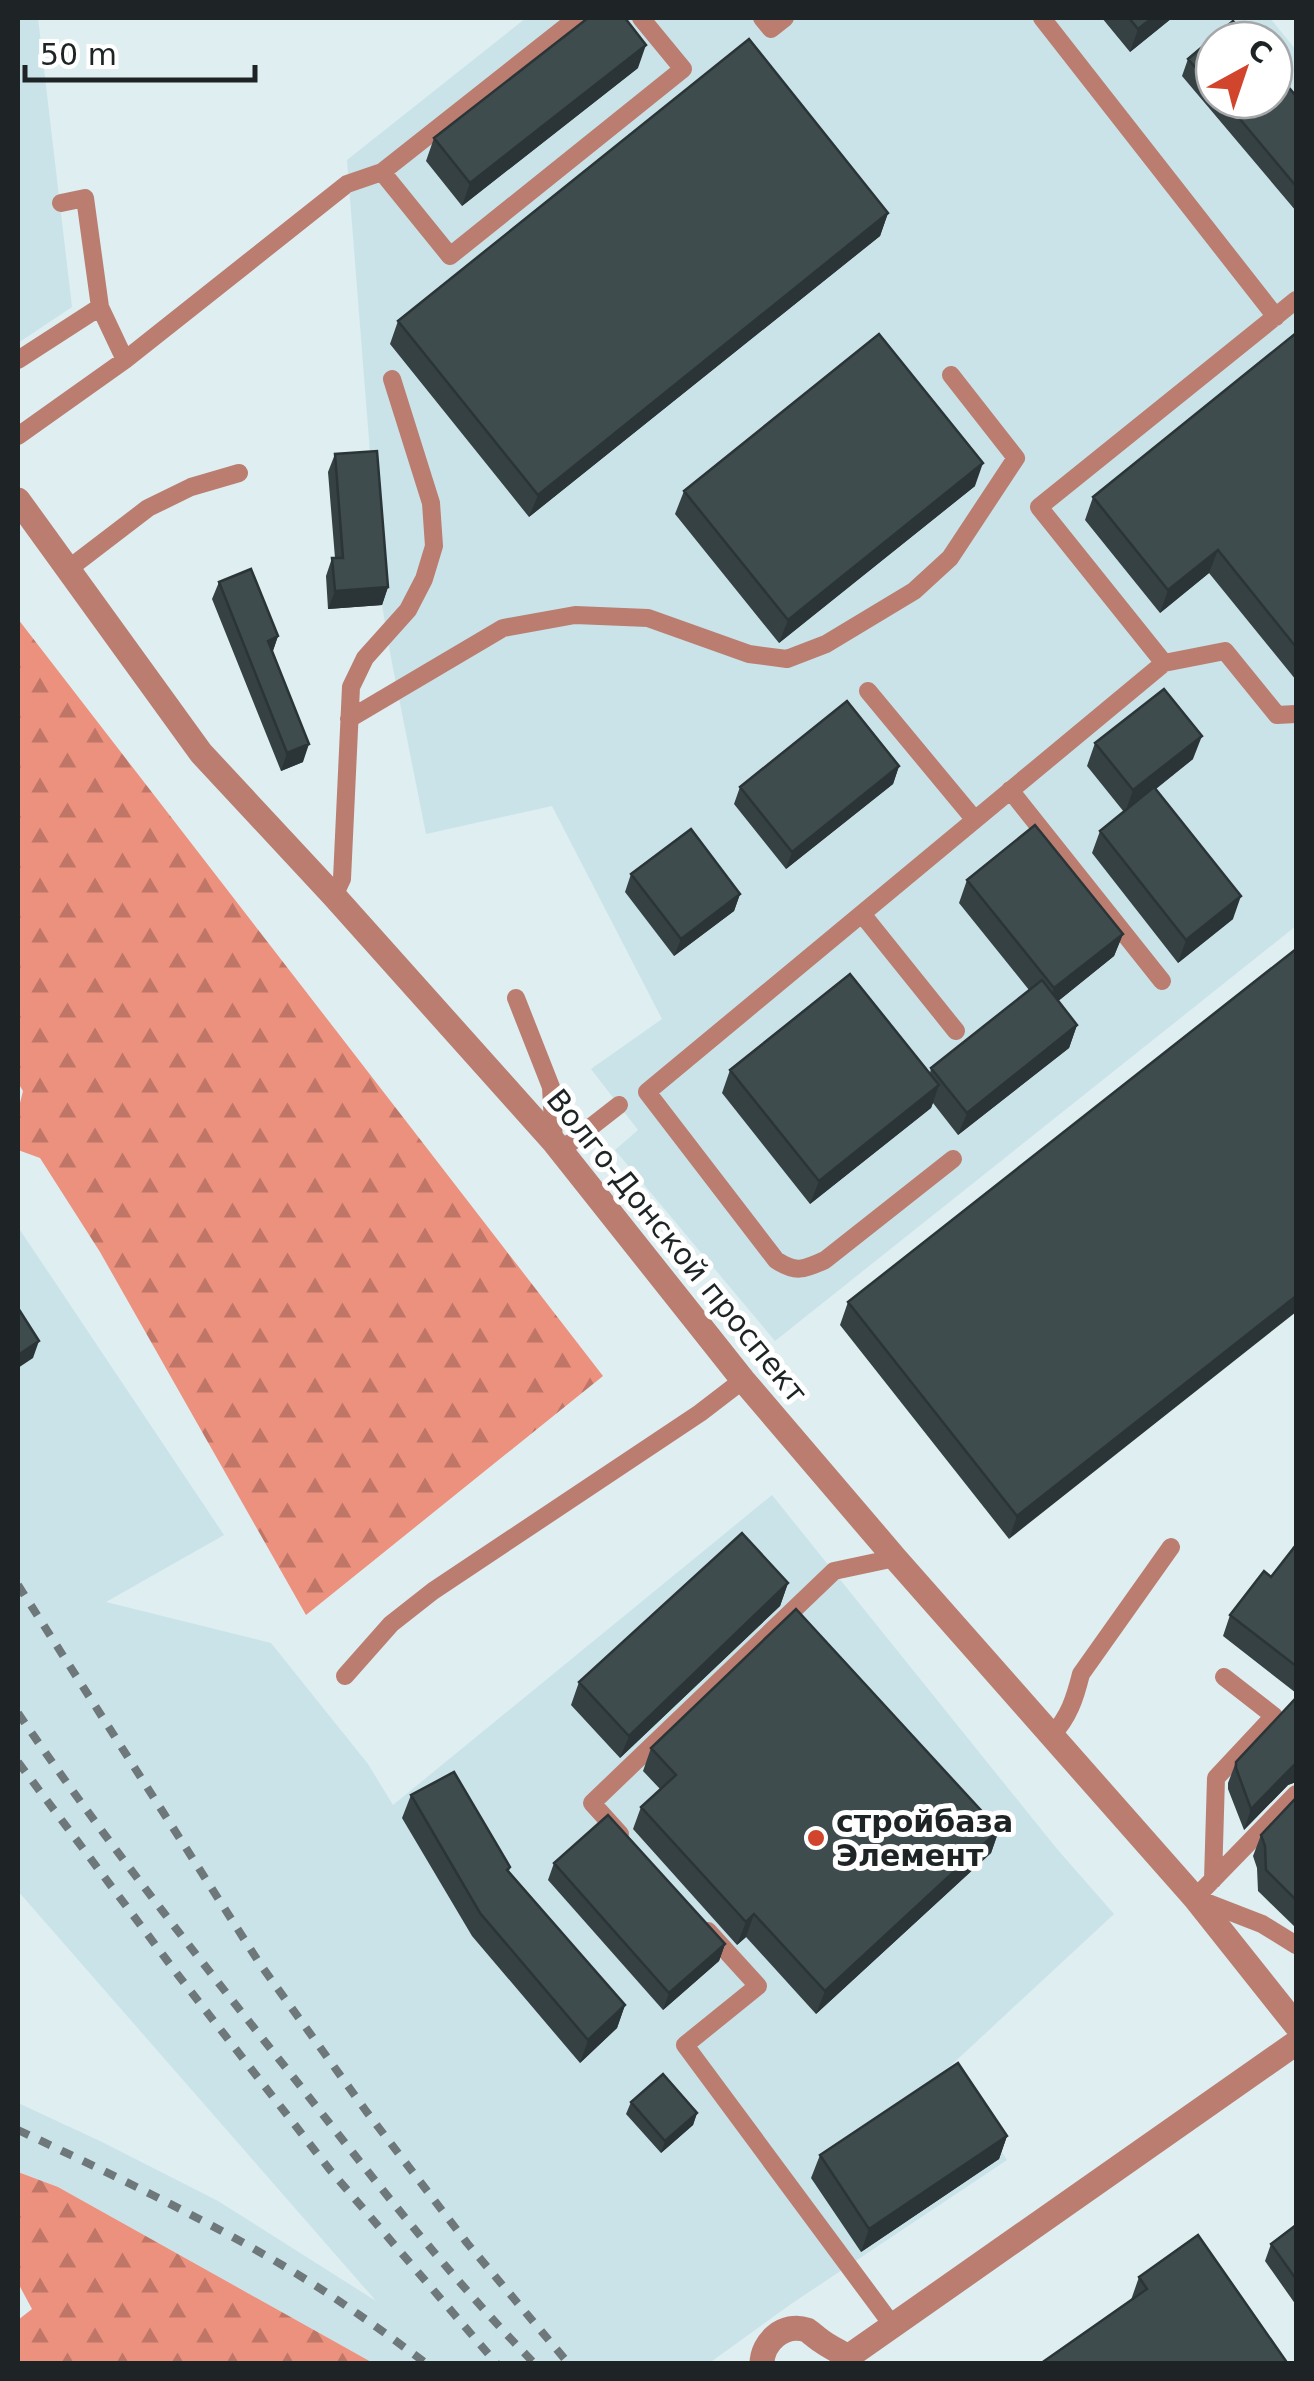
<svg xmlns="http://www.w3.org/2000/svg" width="1314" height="2381" font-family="'DejaVu Sans',sans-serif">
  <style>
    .built { fill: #cae3e8; fill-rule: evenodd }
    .forest { fill: url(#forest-firs) }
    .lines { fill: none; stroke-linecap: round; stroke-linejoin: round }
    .lane { stroke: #ba7d70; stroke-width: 18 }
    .street { stroke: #ba7d70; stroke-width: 25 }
    .rail { stroke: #6e787a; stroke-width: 8; stroke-dasharray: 12 12; stroke-linecap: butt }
    .wall { fill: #354143 }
    .shaded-wall { fill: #2b3537 }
    .building { fill: #3e4c4e; stroke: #2b3537; stroke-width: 2.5 }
    .poi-dot { fill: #d0452b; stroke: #fff; stroke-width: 4 }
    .labels { text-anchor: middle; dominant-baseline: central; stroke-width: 10; stroke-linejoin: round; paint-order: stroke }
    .street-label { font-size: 30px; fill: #1e2425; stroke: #fff }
    .poi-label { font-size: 30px; font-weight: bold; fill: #1e2425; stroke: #fff; text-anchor: start }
  </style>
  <defs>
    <pattern id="forest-firs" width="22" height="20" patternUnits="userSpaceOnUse" patternTransform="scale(2.5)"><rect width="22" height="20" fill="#ec917e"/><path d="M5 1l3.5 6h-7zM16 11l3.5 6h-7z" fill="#bf7667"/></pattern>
  </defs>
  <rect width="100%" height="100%" fill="#deeef1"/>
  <path class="built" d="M 18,18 L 38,18 L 72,307 L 18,343 Z
    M 526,18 L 1270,18 L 1296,50 L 1296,926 L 775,1341 L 615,1150 L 638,1130 L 591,1069 L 662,1019 L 552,806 L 426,834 L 391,658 L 382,605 L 347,160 ZM 1214,40 L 1274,40 L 1274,100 L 1214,100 Z
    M 18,1227 L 224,1535 L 106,1602 L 271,1643 L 368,1764 L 393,1805 L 772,1495 L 1057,1849 L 1114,1914 L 947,2069 L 1007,2160 L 791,2304 L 708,2364 L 373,2363 L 58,2187 L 18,2172 L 18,2103 L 102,2142 L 218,2201 L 376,2301 L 18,1891 Z"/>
  <path class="forest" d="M 18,619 L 603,1376 L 306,1615 L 100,1252 L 40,1158 L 18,1150 L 18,1111 L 23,1091 L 18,1083 Z
    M 18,2172 L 58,2187 L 373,2363 L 18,2363 L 18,2320 L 32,2309 L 18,2283 Z"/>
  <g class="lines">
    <path class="lane" d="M 762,18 L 771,29 L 785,18
      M 1042,18 L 1276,317
      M 382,172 L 450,256 L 683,69 L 641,18
      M 61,203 L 85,198 L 100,307 L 125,360
      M 18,360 L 100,307
      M 18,436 L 125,360 L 347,184 L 382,172 L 577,18
      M 67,570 L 148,508 L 191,487 L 239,473
      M 1164,663 L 1225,651 L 1277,715 L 1296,714
      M 868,691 L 975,820
      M 349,719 L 503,628 L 575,615 L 648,618 L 749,654 L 787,659 L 826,644 L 914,591 L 950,558 L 1016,458 L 951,375
      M 1010,790 L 1162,981
      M 334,896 L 342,879 L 351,687 L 365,658 L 408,610 L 424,579 L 434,546 L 431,503 L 392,379
      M 862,914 L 956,1031
      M 516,998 L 551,1087 L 554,1142
      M 560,1151 L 619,1105
      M 953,1159 L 825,1260 C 804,1270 795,1273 776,1260 L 647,1092 L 1164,663 L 1039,507 L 1296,300
      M 345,1676 L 391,1624 L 433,1591 L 700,1413 L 743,1380
      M 1052,1735 C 1069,1717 1075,1698 1081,1674 L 1171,1547
      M 1296,1794 L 1195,1898 L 1262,1924 L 1296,1945
      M 620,1834 L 592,1803 L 834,1571 L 895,1558
      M 1213,1880 L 1216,1778 L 1274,1716 L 1224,1677
      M 708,1931 L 758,1986 L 685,2045 L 893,2326"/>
    <path class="street" d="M 18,500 L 201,753 L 334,896 L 554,1142 L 743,1380 L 895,1558 L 1195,1898 L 1296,2025
      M 762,2364 C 762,2342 784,2322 807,2330 C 809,2331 818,2339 820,2340 C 829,2347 839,2351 848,2357
      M 842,2364 L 848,2357 L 1296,2043"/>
    <path class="rail" d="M 18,1585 L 260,1964 L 366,2111 L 467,2243 L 569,2364
      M 18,1713 C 104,1839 199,1959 294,2078 C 371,2176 448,2275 535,2364
      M 18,1762 L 178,1975 L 330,2170 L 497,2364
      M 18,2130 C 107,2172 197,2215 282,2265 C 333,2295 380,2329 427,2364"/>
  </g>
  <path class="wall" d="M 1102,18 L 1172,18 L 1130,52 Z
    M 1214,40 L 1214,100 L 1274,100 L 1296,96 L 1296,211 L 1182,76 L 1188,59 Z
    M 638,68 L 462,206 L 426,161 L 434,138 Z
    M 888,213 L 880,236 L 529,517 L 390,344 L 398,321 Z
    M 1296,333 L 1296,680 L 1209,573 L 1160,613 L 1085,520 L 1093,497 Z
    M 335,454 L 388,587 L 382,605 L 328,609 L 326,576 L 332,558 L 335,558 L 328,472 Z
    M 975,486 L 779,643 L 675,514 L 684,491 Z
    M 219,582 L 278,636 L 272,653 L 303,762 L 281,771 L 212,599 Z
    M 1095,743 L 1193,759 L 1156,789 L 1233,919 L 1178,963 L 1092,853 L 1100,831 L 1124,812 L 1087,766 Z
    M 899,766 L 893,784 L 786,869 L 734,804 L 740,787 Z
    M 631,874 L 740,894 L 734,911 L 674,956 L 625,892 Z
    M 967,880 L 1123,934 L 1114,956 L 1058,1001 L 1077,1025 L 1069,1048 L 958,1135 L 933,1103 L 931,1108 L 810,1204 L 722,1093 L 730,1070 L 930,1073 L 931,1068 L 1029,990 L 959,903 Z
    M 1296,949 L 1009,1539 L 840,1325 L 848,1302 Z
    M 1296,1545 L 1296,1693 L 1223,1636 L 1230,1615 L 1271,1577 Z
    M 788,1583 L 780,1606 L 620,1758 L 571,1705 L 579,1682 Z
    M 1296,1698 L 1296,1782 L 1288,1785 L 1244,1830 L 1228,1789 L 1228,1783 L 1236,1762 Z
    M 651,1748 L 999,1830 L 991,1853 L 816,2014 L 746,1937 L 737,1945 L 633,1829 L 641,1807 L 660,1789 L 643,1771 Z
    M 411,1795 L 510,1867 L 509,1871 L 625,2005 L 617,2028 L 580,2063 L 472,1936 L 402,1818 Z
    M 1296,1798 L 1296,1928 L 1258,1891 L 1257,1868 L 1253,1856 L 1261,1835 Z
    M 554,1863 L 725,1944 L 719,1961 L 663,2010 L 548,1880 Z
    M 631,2102 L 697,2113 L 693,2125 L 661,2153 L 626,2114 Z
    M 1007,2136 L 999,2159 L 861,2252 L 811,2178 L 820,2155 Z
    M 1296,2225 L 1296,2305 L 1265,2261 L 1271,2244 Z
    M 1139,2277 L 1288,2364 L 1131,2300 Z"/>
  <path class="shaded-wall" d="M 1152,18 L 1172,18 L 1130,52 L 1138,29 Z
    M 646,45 L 638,68 L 462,206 L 470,183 Z
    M 888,213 L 880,236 L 529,517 L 538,495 Z
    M 983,463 L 975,486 L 779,643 L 788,620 Z
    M 1218,550 L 1209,573 L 1160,613 L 1168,590 Z
    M 388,587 L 382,605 L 328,609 L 335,591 Z
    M 278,636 L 272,654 L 268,641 Z
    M 1202,736 L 1193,759 L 1125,813 L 1133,790 Z
    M 309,744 L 303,762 L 281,771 L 287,753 Z
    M 899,766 L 893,784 L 786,869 L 792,852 Z
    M 740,894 L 734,911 L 674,956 L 681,939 Z
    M 1241,896 L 1233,919 L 1178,963 L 1186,940 Z
    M 1123,934 L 1114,956 L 1046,1011 L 1054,988 Z
    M 1077,1025 L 1069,1048 L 958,1135 L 967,1113 Z
    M 939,1085 L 931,1108 L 810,1204 L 819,1181 Z
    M 1296,1296 L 1296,1312 L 1009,1539 L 1017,1516 Z
    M 39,1341 L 33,1358 L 18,1368 L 18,1355 Z
    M 788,1583 L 780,1606 L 620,1758 L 629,1736 Z
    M 1296,1763 L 1296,1782 L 1288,1785 L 1244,1830 L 1251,1809 Z
    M 999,1830 L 991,1853 L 816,2014 L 825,1991 Z
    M 754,1914 L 746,1937 L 737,1945 L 746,1922 Z
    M 725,1944 L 719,1961 L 663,2010 L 669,1993 Z
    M 625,2005 L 617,2028 L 580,2063 L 588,2040 Z
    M 697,2113 L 693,2125 L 661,2153 L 665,2141 Z
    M 1007,2136 L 999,2159 L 861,2252 L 869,2229 Z"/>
  <path class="building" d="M 588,18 L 625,18 L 646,45 L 470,183 L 434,138 Z
    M 1129,18 L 1152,18 L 1138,29 Z
    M 1233,21 L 1249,40 L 1214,40 L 1214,89 L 1188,59 Z
    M 749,39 L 888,213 L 538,495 L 398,321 Z
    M 1274,70 L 1296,96 L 1296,186 L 1224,100 L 1274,100 Z
    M 1296,333 L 1296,647 L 1218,550 L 1168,590 L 1093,497 Z
    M 879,334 L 983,463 L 788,620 L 684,491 Z
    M 377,451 L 388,587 L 335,591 L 332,558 L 343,558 L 335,454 Z
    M 251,569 L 278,636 L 268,641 L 309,744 L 287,753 L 219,582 Z
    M 1164,689 L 1202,736 L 1133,790 L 1095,743 Z
    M 847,701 L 899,766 L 792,852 L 740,787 Z
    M 1154,787 L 1241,896 L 1186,940 L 1100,831 Z
    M 1035,825 L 1123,934 L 1054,988 L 967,880 Z
    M 691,829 L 740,894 L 681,939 L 631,874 Z
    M 1296,949 L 1296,1296 L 1017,1516 L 848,1302 Z
    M 850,974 L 939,1085 L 819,1181 L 730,1070 Z
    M 1042,980 L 1077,1025 L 967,1113 L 931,1068 Z
    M 18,1308 L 39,1341 L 18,1355 Z
    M 742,1533 L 788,1583 L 629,1736 L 579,1682 Z
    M 1296,1545 L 1296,1666 L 1230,1615 L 1264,1571 L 1271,1577 Z
    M 796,1609 L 999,1830 L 825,1991 L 754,1914 L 746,1922 L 641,1807 L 676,1775 L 651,1748 Z
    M 1296,1698 L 1296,1763 L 1251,1809 L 1236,1768 L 1236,1762 Z
    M 454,1772 L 510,1867 L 507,1870 L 625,2005 L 588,2040 L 480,1913 L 411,1795 Z
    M 1296,1798 L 1296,1900 L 1266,1870 L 1265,1846 L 1261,1835 Z
    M 608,1815 L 725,1944 L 669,1993 L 554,1863 Z
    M 958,2063 L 1007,2136 L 869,2229 L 820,2155 Z
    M 663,2074 L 697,2113 L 665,2141 L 631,2102 Z
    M 1296,2225 L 1296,2279 L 1271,2244 Z
    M 1198,2235 L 1288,2364 L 1040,2364 L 1147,2289 L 1139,2277 Z"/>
  <circle class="poi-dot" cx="816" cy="1838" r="10"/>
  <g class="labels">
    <g class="street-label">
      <text transform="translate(677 1246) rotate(51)">Волго-Донской проспект</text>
    </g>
    <g class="poi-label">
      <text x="836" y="1821">стройбаза<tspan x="836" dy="34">Элемент</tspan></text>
    </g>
  </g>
  <rect width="1314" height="2381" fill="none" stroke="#1e2425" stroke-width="40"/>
  <g transform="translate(1244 70) rotate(40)"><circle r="48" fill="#ffffff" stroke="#a5a7a8" stroke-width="2.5"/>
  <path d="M0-8L18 38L0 25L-18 38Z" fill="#d0452b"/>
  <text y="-15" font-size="28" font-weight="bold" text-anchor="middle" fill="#1e2425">С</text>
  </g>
  <path d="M25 65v15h230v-15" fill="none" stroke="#1e2425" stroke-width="5"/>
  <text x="40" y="65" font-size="30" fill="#1e2425" stroke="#ffffff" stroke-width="8" paint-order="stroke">50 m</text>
</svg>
